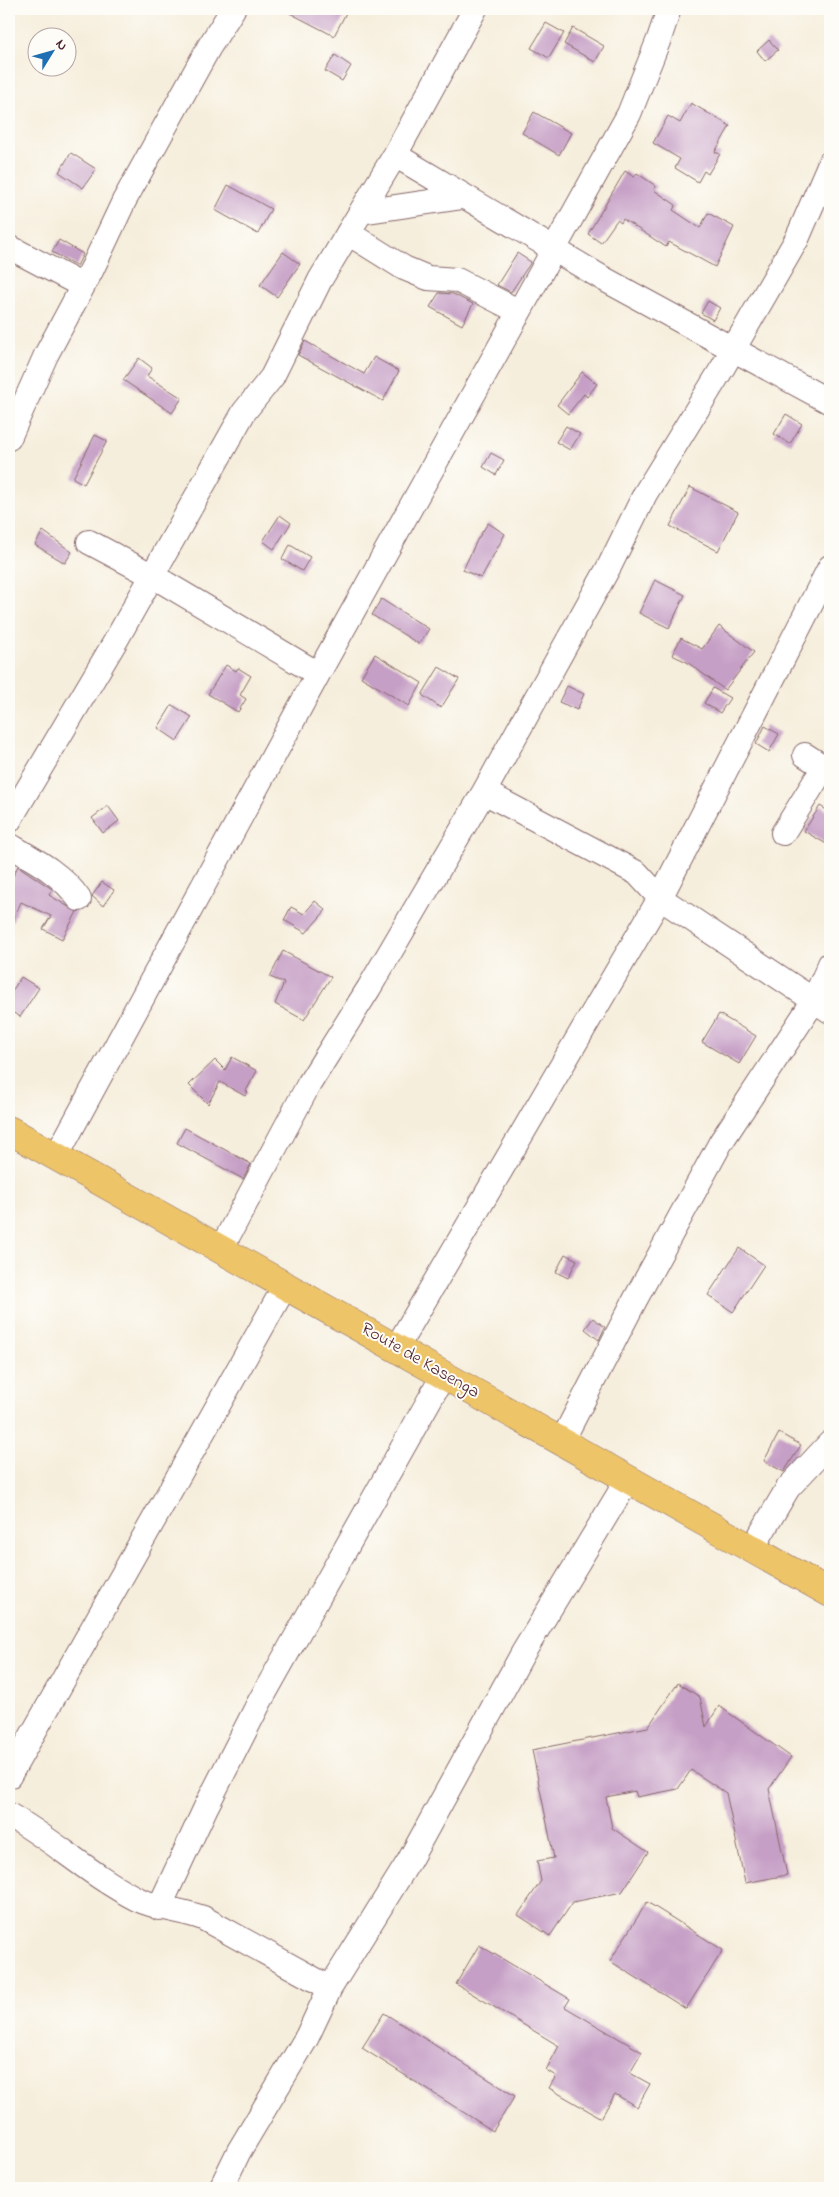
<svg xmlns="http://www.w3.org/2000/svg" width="839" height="2197" font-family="'Indie Flower',sans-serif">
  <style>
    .building { fill: #c69fc6 }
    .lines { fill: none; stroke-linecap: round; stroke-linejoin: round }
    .minor-casing { stroke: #866769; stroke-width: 26 }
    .highway-casing { stroke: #866769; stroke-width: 29 }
    .minor { stroke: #fff; stroke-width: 24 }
    .highway { stroke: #eec469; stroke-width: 28 }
    .labels { text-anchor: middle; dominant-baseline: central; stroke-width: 4; stroke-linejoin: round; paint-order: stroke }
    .street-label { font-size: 18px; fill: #4a1f2b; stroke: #fdfcf7 }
  </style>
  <rect width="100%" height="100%" fill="#fdfcf7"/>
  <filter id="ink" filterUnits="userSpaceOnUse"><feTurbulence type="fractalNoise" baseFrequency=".02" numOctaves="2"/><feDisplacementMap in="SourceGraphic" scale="10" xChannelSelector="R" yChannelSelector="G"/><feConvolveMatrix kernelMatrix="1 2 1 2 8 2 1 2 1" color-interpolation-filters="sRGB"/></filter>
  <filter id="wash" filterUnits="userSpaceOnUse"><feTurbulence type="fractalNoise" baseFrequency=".0096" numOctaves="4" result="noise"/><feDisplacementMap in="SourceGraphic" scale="20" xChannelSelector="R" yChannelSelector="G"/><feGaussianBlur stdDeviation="1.12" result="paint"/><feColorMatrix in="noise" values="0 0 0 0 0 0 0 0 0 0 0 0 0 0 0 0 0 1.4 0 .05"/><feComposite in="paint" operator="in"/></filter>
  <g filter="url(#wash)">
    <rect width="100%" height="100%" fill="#f6eedc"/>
    <g id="blocks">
      <path class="building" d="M 282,9 L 348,9 L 334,36 Z
        M 546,23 L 564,33 L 549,58 L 531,48 Z
        M 573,28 L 604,46 L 595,62 L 564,44 Z
        M 769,40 L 778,50 L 765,61 L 757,51 Z
        M 335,55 L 351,66 L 342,81 L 325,71 Z
        M 691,103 L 730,126 L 715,152 L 720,154 L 708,174 L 704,171 L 698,182 L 675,168 L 680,159 L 653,143 L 668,116 L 680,123 Z
        M 534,112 L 571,133 L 559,155 L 522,133 Z
        M 71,153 L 96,169 L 83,188 L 59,172 Z
        M 625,171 L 634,177 L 637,173 L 656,186 L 654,190 L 676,205 L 673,210 L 700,228 L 708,213 L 734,227 L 715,267 L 669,242 L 666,247 L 623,219 L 621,223 L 617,220 L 601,243 L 588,234 Z
        M 228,185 L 271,209 L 258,234 L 215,210 Z
        M 59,240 L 83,254 L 77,266 L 52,252 Z
        M 283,252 L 300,264 L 277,297 L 260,285 Z
        M 517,253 L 531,262 L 511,292 L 497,285 Z
        M 439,293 L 453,294 L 473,304 L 462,325 L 430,307 Z
        M 708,301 L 720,308 L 713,320 L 701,313 Z
        M 305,341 L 364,374 L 374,357 L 399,371 L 383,401 L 298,355 Z
        M 139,358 L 152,368 L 147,376 L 182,398 L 172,413 L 123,380 Z
        M 582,372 L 597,384 L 587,397 L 584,394 L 568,414 L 557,405 Z
        M 786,414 L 802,424 L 790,444 L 774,434 Z
        M 566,426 L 580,434 L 570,450 L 556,442 Z
        M 95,435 L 107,441 L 84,484 L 73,478 Z
        M 491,453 L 504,460 L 496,475 L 483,467 Z
        M 690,487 L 738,512 L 718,551 L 670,526 Z
        M 280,515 L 291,523 L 274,549 L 263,541 Z
        M 488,523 L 505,534 L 481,578 L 463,570 L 477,540 Z
        M 43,531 L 72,552 L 65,563 L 35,545 Z
        M 290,545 L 310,557 L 302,571 L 282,559 Z
        M 655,580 L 685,595 L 669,628 L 639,613 Z
        M 381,599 L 429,629 L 419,644 L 372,615 Z
        M 719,626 L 754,652 L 725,690 L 687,662 L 672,655 L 681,638 L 702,649 Z
        M 375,654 L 422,683 L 409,706 L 361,677 Z
        M 226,665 L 236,671 L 238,668 L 251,676 L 240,695 L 246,699 L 238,712 L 208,694 Z
        M 439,667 L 459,679 L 441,708 L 422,695 Z
        M 567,686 L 584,694 L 577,710 L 559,702 Z
        M 713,688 L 730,698 L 720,713 L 704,703 Z
        M 172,705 L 192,717 L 177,741 L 158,728 Z
        M 765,726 L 779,734 L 769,752 L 756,744 Z
        M 108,806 L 119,821 L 103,833 L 92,818 Z
        M 820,806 L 830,812 L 830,846 L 804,831 Z
        M 18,866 L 52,889 L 49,895 L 77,912 L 62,939 L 43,929 L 51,916 L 21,902 L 9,929 L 9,884 Z
        M 102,882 L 114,890 L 103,906 L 92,896 Z
        M 315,901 L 326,910 L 306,933 L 284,920 L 291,907 L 304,914 Z
        M 283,951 L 331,977 L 304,1020 L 275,1004 L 284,983 L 270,977 Z
        M 21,977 L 39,988 L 20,1017 L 9,1010 L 9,996 Z
        M 719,1014 L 756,1036 L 739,1064 L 702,1042 Z
        M 232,1057 L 257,1071 L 246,1091 L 248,1092 L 245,1096 L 220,1082 L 208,1104 L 189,1085 L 215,1060 L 225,1070 Z
        M 185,1128 L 251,1164 L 243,1179 L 177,1143 Z
        M 739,1248 L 764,1265 L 733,1312 L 708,1295 Z
        M 565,1254 L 577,1260 L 568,1278 L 556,1272 Z
        M 593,1318 L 605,1327 L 599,1340 L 585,1329 Z
        M 779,1433 L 801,1445 L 784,1472 L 764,1461 Z
        M 678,1683 L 700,1697 L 706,1727 L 719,1706 L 791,1757 L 769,1789 L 787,1875 L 745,1883 L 726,1793 L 691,1770 L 678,1789 L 637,1797 L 635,1791 L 606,1797 L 612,1828 L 648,1852 L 622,1892 L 573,1902 L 550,1936 L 518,1915 L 541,1881 L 537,1861 L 554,1858 L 532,1750 L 648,1727 Z
        M 647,1902 L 723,1950 L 686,2009 L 610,1961 Z
        M 479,1945 L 570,1999 L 565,2007 L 642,2052 L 630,2073 L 650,2084 L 637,2107 L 615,2094 L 601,2118 L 549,2088 L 556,2076 L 546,2070 L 559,2046 L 456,1984 Z
        M 384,2013 L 515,2096 L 493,2131 L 362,2048 Z"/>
    </g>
  </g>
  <g filter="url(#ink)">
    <use href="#blocks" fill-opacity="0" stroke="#866769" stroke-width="1"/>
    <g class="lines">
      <defs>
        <path id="minor" d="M 395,155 L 604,279 L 830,402
          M 361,212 L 463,197
          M 348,233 L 404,268 L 428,278 L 457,280 L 518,311
          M 9,247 L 83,286
          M 9,438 L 46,355 L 92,269 L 124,201 L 209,47 L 233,9
          M 89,542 L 153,576 L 318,674
          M 805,755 L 830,771
          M 484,792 L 637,873 L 660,898 L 830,1011
          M 9,821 L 115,642 L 244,412 L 272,377 L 320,280 L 395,155 L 475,9
          M 783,833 L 824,767
          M 9,845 C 35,860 62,874 79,899
          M 56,1157 L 318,674 L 629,114 L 659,39 L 669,9
          M 221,1249 L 309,1084 L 369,988 L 484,792 L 610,565 L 645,494 L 723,367 L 797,239 L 830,163
          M 397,1347 L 660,898 L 830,567
          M 562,1441 L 635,1300 L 721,1142 L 813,1002 L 830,964
          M 752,1549 L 788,1488 L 830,1443
          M 9,1776 C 101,1612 194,1450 285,1286
          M 9,1815 C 54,1840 91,1876 137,1899 C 158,1909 182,1910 203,1918 L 330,1988
          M 159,1908 L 206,1807 L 260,1701 L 444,1374
          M 221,2188 L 239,2151 L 307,2037 L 330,1988 L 409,1861 L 523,1653 L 628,1479"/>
        <path id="highway" d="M 9,1130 L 830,1593"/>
      </defs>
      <use href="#minor" class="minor-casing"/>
      <use href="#highway" class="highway-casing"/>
      <use href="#minor" class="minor"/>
      <use href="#highway" class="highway"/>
    </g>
  </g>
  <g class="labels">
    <g class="street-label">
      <text transform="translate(420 1361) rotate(30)">Route de Kasenga</text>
    </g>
  </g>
  <rect width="839" height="2197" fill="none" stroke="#fdfcf7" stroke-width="30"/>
  <g transform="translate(52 52) rotate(53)"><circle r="24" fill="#fdfcf7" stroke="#b5a4a5"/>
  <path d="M0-4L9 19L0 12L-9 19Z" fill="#1f6fb2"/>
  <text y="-8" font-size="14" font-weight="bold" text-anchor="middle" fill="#4a1f2b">N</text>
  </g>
</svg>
